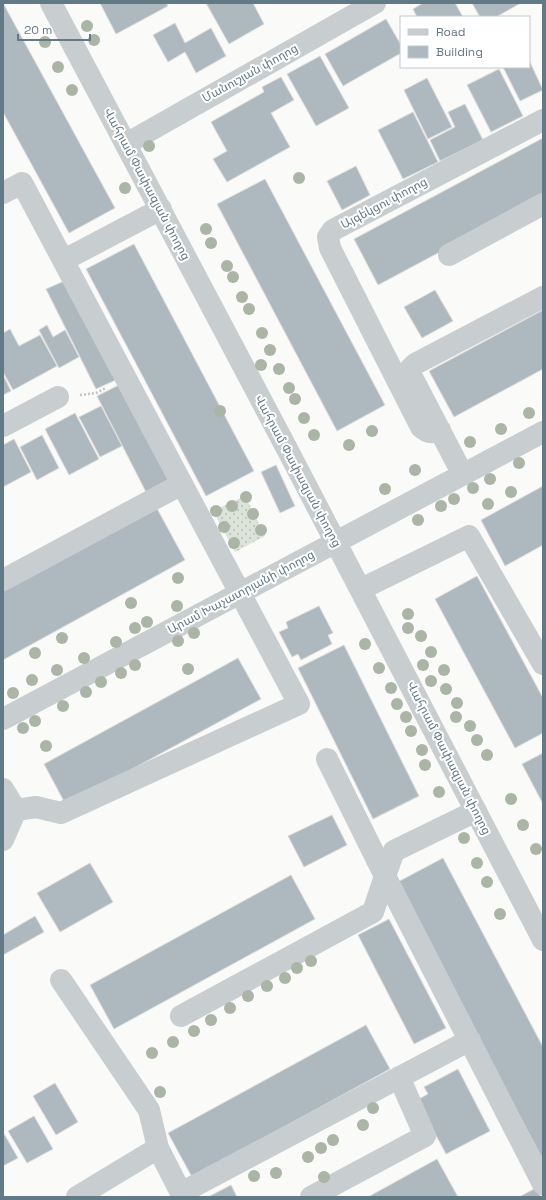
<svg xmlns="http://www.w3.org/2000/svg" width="546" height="1200" font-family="'Space Grotesk','Noto Sans Armenian',sans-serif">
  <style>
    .park { fill: url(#park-dots) }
    .building { fill: #adb9be; stroke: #dcdcda }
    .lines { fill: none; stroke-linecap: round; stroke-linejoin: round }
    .path { stroke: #c1c5c6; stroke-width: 2.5; stroke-dasharray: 2 2; stroke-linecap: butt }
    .minor { stroke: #c8cdd0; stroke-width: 22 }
    .tree { fill: #aab5a6 }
    .labels { text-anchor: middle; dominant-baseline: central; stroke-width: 4; stroke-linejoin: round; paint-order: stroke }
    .street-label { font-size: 12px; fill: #627986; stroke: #fff }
  </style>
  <defs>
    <pattern id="park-dots" width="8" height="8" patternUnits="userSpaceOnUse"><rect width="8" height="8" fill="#dce3d8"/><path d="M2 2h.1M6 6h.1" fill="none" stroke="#b6bdb5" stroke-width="1.8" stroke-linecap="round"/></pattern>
  </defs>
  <rect width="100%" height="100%" fill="#fafaf8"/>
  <path class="park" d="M 245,496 L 265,536 L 235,552 L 213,511 Z"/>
  <path class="building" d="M 3,3 L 115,208 L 69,233 L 3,112 Z
    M 100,3 L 166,3 L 168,6 L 116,34 Z
    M 206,3 L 253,3 L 264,24 L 229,44 Z
    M 423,3 L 455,3 L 463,17 L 417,17 L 413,9 Z
    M 472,3 L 521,3 L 496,17 L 480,17 Z
    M 386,19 L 401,45 L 401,53 L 343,86 L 325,54 Z
    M 175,23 L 185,43 L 211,28 L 226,56 L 196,73 L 185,52 L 168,62 L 153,35 Z
    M 320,56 L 349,108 L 316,126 L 287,74 Z
    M 529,60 L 543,90 L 520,101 L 503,67 L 529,67 Z
    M 499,69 L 523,116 L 491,132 L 467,85 Z
    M 281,77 L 294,100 L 271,113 L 290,147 L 227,182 L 213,159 L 227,151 L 211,122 L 264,92 L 262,87 Z
    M 427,78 L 452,127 L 428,139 L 404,90 Z
    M 465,104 L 483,140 L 440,161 L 430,140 L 455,127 L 448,112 Z
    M 413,112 L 438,162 L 403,179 L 378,130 Z
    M 543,138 L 543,197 L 378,285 L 354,239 Z
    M 356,166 L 370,195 L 342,210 L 327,181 Z
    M 265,179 L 385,405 L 337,431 L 217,204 Z
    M 134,244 L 254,471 L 206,496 L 86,269 Z
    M 69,279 L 118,379 L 96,389 L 46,289 Z
    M 435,290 L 453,321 L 422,338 L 404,307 Z
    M 543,310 L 543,369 L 454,417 L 429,371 Z
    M 47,325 L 53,337 L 65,330 L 79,357 L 59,368 L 39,330 Z
    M 10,329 L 19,346 L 40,335 L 57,366 L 13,390 L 3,372 L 3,333 Z
    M 3,375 L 11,391 L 3,395 Z
    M 119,385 L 170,481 L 147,494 L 97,396 Z
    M 101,406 L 122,446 L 100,457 L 79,417 Z
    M 75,413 L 99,459 L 69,475 L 45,429 Z
    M 42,435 L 59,468 L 37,480 L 20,447 Z
    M 14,439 L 31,472 L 3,487 L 3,445 Z
    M 276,465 L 295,506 L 280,513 L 261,472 Z
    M 543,486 L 543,545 L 505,566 L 481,520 Z
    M 154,503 L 185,560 L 3,660 L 3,586 Z
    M 477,576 L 543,698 L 543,733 L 515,748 L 435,599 Z
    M 319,606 L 333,633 L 328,635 L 332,644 L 301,660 L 298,654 L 292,657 L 279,632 L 288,628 L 286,622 Z
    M 344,645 L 419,796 L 373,819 L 298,668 Z
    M 238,658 L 261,699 L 66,805 L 44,764 Z
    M 543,753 L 543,804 L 522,764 Z
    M 332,815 L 347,845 L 304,867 L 288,836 Z
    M 443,858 L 543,1047 L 543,1160 L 396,883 Z
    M 90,863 L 113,902 L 60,932 L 37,893 Z
    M 291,875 L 315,919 L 114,1029 L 90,985 Z
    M 35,916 L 44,932 L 3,955 L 3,935 Z
    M 389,919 L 446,1028 L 414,1044 L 358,935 Z
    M 366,1025 L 390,1069 L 192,1177 L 168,1133 Z
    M 458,1069 L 490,1131 L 446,1154 L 417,1100 L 428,1094 L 424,1087 Z
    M 55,1083 L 78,1122 L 56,1135 L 33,1096 Z
    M 34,1116 L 53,1149 L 27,1163 L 8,1131 Z
    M 3,1132 L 18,1158 L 3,1166 Z
    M 437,1159 L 458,1197 L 368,1197 Z
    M 231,1185 L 237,1197 L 208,1197 Z
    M 536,1188 L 541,1197 L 519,1197 Z"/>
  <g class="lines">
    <path class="path" d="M 80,395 L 96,393 L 106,388"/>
    <path class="minor" d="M 51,3 C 217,314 381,627 543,940
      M 126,144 L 375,3
      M 3,193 L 22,183 L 299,704 L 61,813 L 36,807 L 16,810 L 3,840
      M 449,255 L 543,204
      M 64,260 L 161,209
      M 3,426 L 58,397
      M 440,430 C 432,434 427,433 421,427 L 330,248 L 328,237 L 333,230 L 543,120
      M 463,475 L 412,377 L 410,369 L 415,364 L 543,297
      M 3,580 L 182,484
      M 361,589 L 469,536 L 543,664
      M 3,719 L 543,432
      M 3,789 L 16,810
      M 476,811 L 394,851 L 385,876 L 543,1184
      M 61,980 L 149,1110 L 158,1148 L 183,1197
      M 181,1016 L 373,912 L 385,876 L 327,759
      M 181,1193 L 470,1040
      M 77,1197 L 158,1148
      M 311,1197 L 425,1136 L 399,1077"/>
  </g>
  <g class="tree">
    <circle cx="87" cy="26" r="6"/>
    <circle cx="94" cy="40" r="6"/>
    <circle cx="45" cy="42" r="6"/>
    <circle cx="58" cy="67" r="6"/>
    <circle cx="72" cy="90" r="6"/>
    <circle cx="149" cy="146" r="6"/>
    <circle cx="299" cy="178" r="6"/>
    <circle cx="125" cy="188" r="6"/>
    <circle cx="206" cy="229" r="6"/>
    <circle cx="211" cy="243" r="6"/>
    <circle cx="227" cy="266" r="6"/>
    <circle cx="233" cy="277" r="6"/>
    <circle cx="242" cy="297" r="6"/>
    <circle cx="249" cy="309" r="6"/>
    <circle cx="262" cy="333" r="6"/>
    <circle cx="270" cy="350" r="6"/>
    <circle cx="261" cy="365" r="6"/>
    <circle cx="279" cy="369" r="6"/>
    <circle cx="289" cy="388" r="6"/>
    <circle cx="295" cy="399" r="6"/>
    <circle cx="220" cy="411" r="6"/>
    <circle cx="529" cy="413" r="6"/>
    <circle cx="304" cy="418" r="6"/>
    <circle cx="501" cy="429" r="6"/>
    <circle cx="372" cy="431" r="6"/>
    <circle cx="314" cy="435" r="6"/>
    <circle cx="470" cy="442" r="6"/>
    <circle cx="349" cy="445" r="6"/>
    <circle cx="519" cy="463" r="6"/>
    <circle cx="415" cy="470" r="6"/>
    <circle cx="490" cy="479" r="6"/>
    <circle cx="473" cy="488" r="6"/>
    <circle cx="385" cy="489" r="6"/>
    <circle cx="511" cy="492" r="6"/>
    <circle cx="246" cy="497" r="6"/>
    <circle cx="454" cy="499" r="6"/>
    <circle cx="488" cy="504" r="6"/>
    <circle cx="232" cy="506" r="6"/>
    <circle cx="441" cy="506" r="6"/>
    <circle cx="216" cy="511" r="6"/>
    <circle cx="253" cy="514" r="6"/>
    <circle cx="418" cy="520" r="6"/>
    <circle cx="224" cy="527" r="6"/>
    <circle cx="261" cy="530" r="6"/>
    <circle cx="234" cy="543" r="6"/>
    <circle cx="178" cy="578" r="6"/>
    <circle cx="131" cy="603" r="6"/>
    <circle cx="177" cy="606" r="6"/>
    <circle cx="408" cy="614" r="6"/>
    <circle cx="147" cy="622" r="6"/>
    <circle cx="135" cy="628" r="6"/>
    <circle cx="408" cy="628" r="6"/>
    <circle cx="194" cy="633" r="6"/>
    <circle cx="421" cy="636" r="6"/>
    <circle cx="62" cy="638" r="6"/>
    <circle cx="178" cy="641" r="6"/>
    <circle cx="116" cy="642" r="6"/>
    <circle cx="365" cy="644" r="6"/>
    <circle cx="431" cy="652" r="6"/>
    <circle cx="35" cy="653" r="6"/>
    <circle cx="84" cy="658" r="6"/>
    <circle cx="135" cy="665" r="6"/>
    <circle cx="423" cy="665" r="6"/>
    <circle cx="379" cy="668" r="6"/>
    <circle cx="188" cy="669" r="6"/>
    <circle cx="57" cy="670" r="6"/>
    <circle cx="444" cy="670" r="6"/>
    <circle cx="121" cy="673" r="6"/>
    <circle cx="32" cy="680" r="6"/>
    <circle cx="431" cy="681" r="6"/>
    <circle cx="101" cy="682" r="6"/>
    <circle cx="391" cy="688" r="6"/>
    <circle cx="446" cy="689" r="6"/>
    <circle cx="86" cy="692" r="6"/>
    <circle cx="13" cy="693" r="6"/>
    <circle cx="457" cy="703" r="6"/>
    <circle cx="397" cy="704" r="6"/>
    <circle cx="63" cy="706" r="6"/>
    <circle cx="406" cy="717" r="6"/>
    <circle cx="456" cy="717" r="6"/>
    <circle cx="35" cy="721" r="6"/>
    <circle cx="470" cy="726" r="6"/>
    <circle cx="23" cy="728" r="6"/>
    <circle cx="411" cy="731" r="6"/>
    <circle cx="477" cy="740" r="6"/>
    <circle cx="46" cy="746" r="6"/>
    <circle cx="422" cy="750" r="6"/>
    <circle cx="487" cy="755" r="6"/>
    <circle cx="425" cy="765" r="6"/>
    <circle cx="439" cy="792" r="6"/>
    <circle cx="511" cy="799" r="6"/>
    <circle cx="523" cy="825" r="6"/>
    <circle cx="464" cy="838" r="6"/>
    <circle cx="536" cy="849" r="6"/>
    <circle cx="477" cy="863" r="6"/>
    <circle cx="487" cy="882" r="6"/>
    <circle cx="500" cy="914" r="6"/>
    <circle cx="311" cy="961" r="6"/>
    <circle cx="297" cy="968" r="6"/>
    <circle cx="285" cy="978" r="6"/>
    <circle cx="267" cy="986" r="6"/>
    <circle cx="248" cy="996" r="6"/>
    <circle cx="230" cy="1008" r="6"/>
    <circle cx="211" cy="1020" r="6"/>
    <circle cx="194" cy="1031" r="6"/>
    <circle cx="173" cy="1042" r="6"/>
    <circle cx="152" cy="1053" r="6"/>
    <circle cx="160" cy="1092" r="6"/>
    <circle cx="373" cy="1108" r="6"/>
    <circle cx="363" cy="1125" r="6"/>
    <circle cx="333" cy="1140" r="6"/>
    <circle cx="321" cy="1148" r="6"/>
    <circle cx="308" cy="1157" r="6"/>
    <circle cx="276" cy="1173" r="6"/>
    <circle cx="254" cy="1176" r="6"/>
    <circle cx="324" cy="1177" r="6"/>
  </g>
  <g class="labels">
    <g class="street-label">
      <text transform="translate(250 73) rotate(-29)">Մանուշյան փողոց</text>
      <text transform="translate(147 184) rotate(62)">Վահրամ Փափազյան փողոց</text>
      <text transform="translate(384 203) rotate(-28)">Այգեկցու փողոց</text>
      <text transform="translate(298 471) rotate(62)">Վահրամ Փափազյան փողոց</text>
      <text transform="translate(241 592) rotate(-28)">Արամ Խաչատրյանի փողոց</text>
      <text transform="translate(449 758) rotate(63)">Վահրամ Փափազյան փողոց</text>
    </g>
  </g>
  <rect width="546" height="1200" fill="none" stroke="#627986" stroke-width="8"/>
  <rect x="400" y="16" width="130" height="52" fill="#ffffff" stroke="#c0c9cf"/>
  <rect x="408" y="29" width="20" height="6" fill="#c8cdd0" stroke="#c0c9cf"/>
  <text x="436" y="36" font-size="12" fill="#627986">Road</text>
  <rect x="408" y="46" width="20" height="12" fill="#adb9be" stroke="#c0c9cf"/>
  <text x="436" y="56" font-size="12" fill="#627986">Building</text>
  <path d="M18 34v6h72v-6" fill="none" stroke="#627986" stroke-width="2"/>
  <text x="24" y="34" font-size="12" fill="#627986" stroke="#ffffff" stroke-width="3" paint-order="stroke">20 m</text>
</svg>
